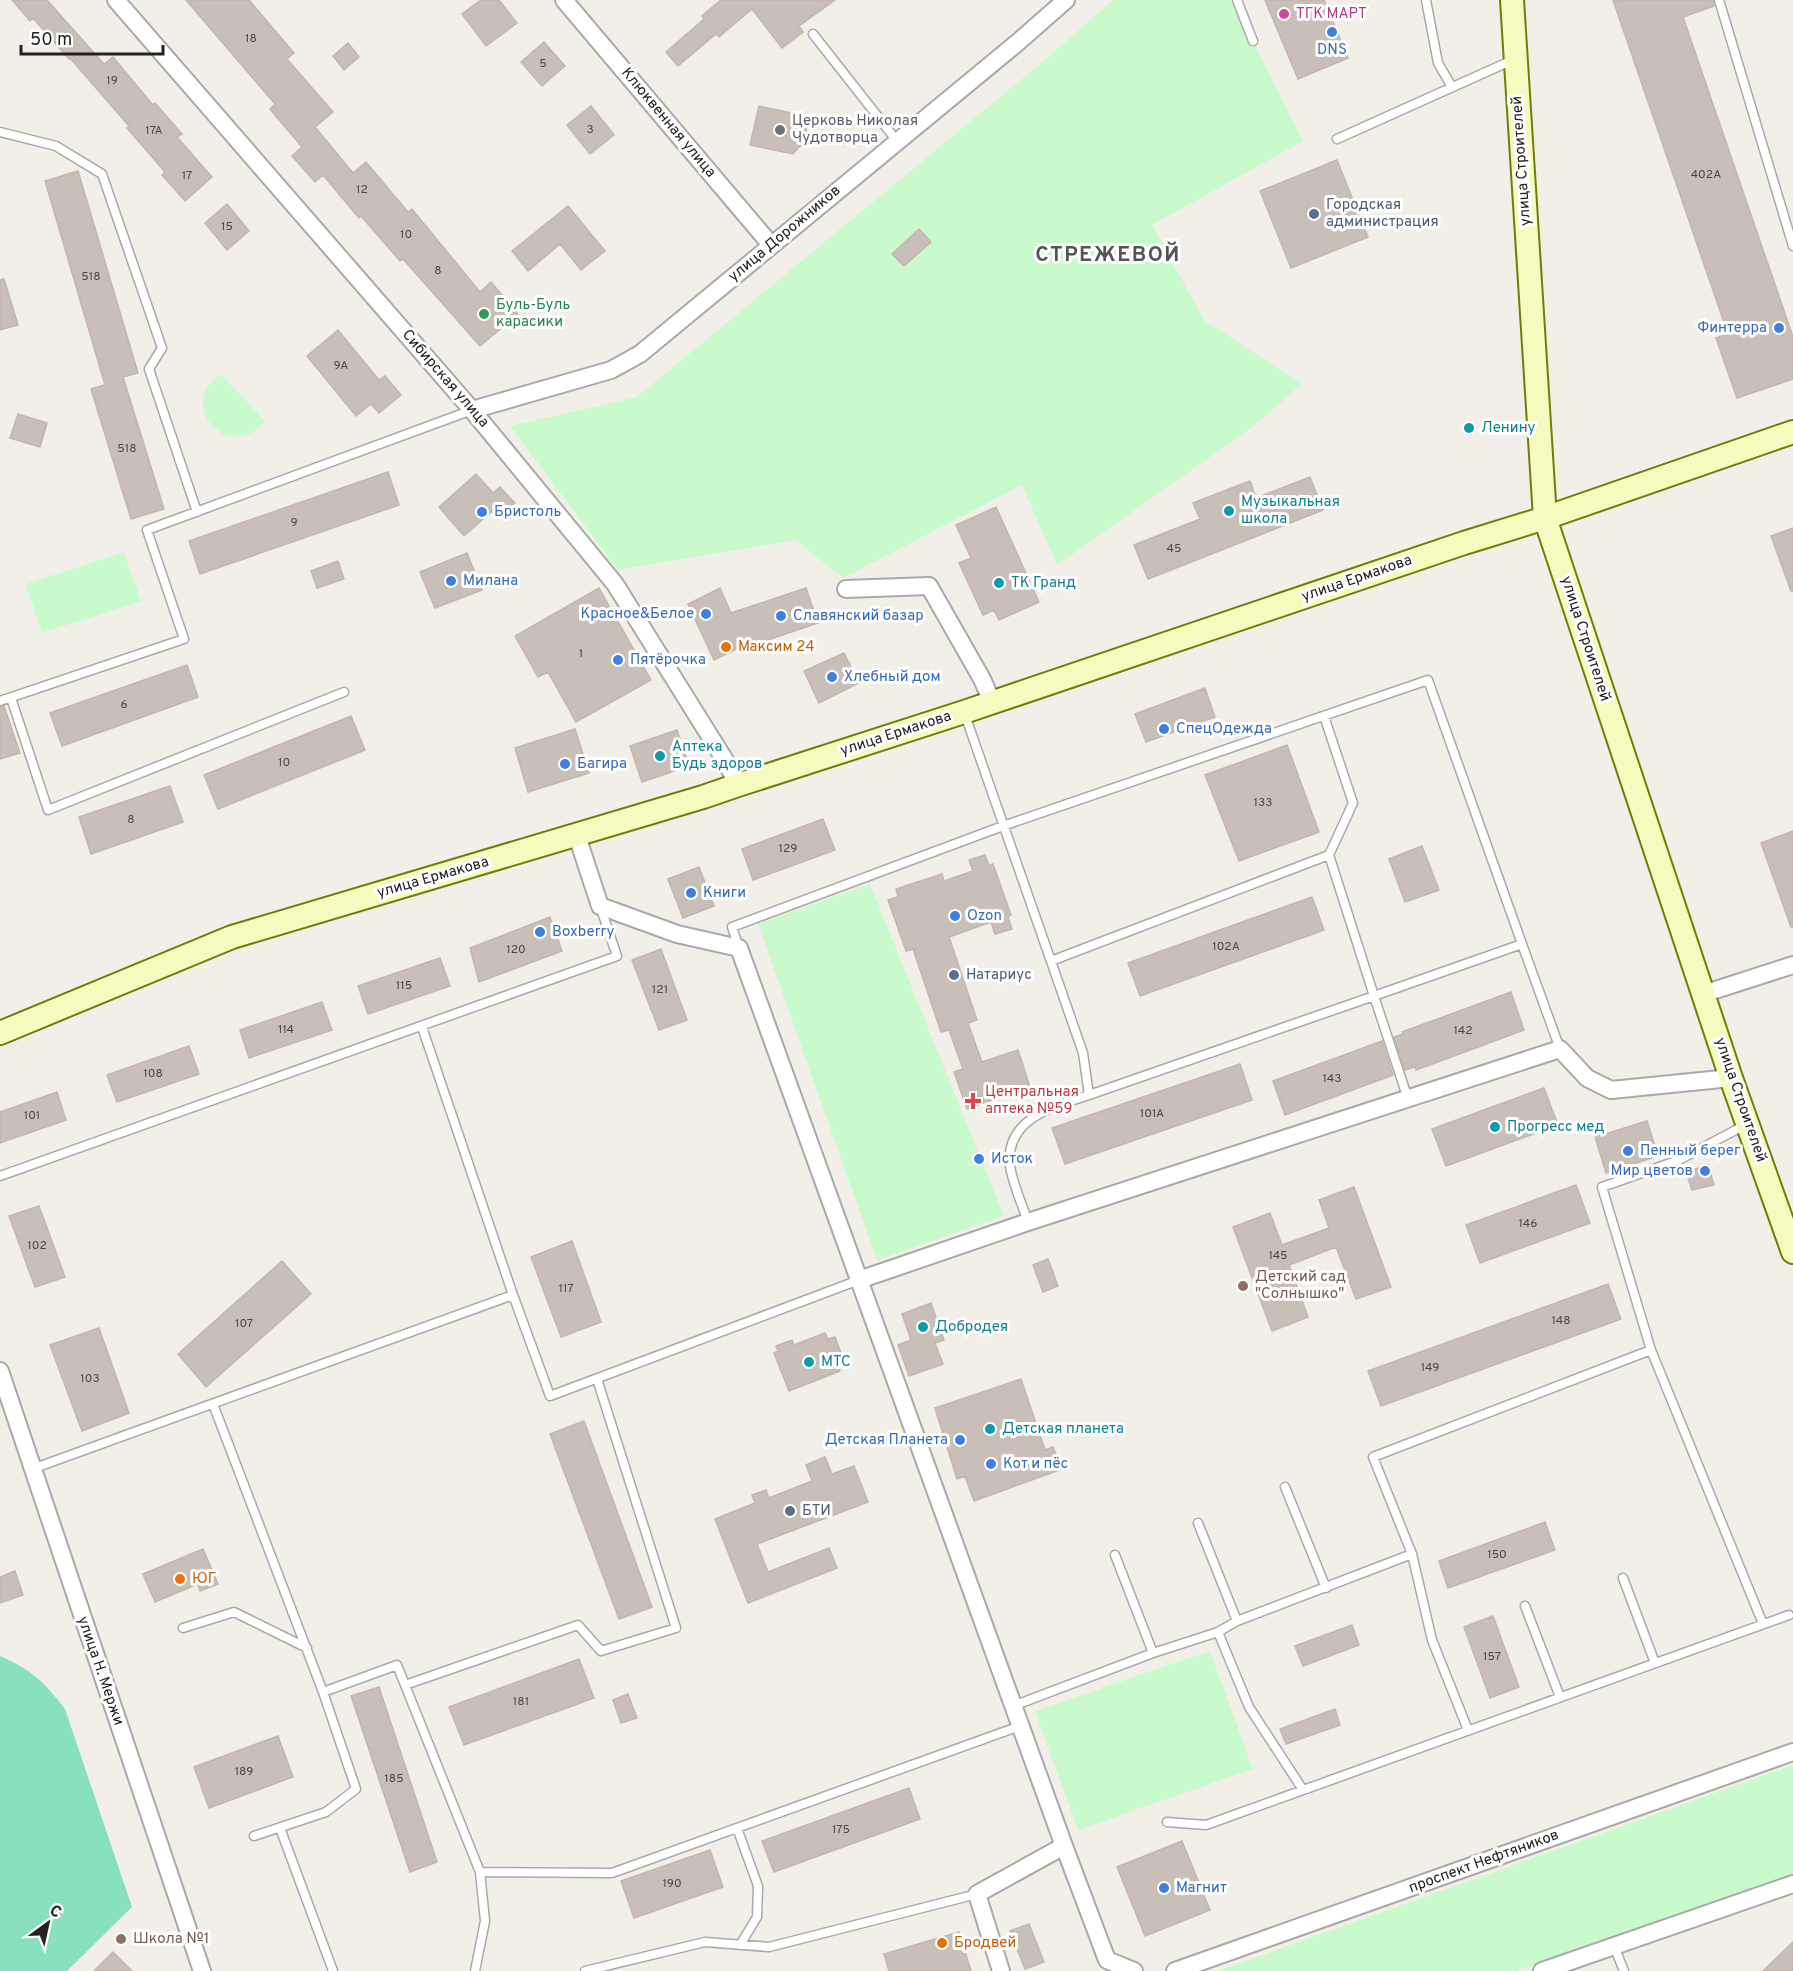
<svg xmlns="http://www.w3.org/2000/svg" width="1793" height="1971" font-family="Overpass,sans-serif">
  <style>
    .park { fill: #c8facc }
    .pitch { fill: #88e0be }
    .building { fill: #c7bfb8; stroke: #c4b6ab; stroke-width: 1.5 }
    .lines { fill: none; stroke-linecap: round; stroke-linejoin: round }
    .lane-casing { stroke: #a9a9a9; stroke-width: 11 }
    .street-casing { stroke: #a9a9a9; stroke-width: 20 }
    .secondary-casing { stroke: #707d05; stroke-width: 26 }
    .lane { stroke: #fff; stroke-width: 8 }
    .street { stroke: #fff; stroke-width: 16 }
    .secondary { stroke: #f7fabf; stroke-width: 22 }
    .hotel-dot { fill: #d1479c; stroke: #fff; stroke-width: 2 }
    .shop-dot { fill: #3f7fe0; stroke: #fff; stroke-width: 2 }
    .worship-dot { fill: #6b7280; stroke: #fff; stroke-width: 2 }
    .service-dot { fill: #5c6f8a; stroke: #fff; stroke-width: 2 }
    .leisure-dot { fill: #2e9e5b; stroke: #fff; stroke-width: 2 }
    .culture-dot { fill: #0f9aa8; stroke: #fff; stroke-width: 2 }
    .food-dot { fill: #e8710a; stroke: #fff; stroke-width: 2 }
    .health-dot { fill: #e0444e; stroke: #fff; stroke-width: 2 }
    .education-dot { fill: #8d6e63; stroke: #fff; stroke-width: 2 }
    .labels { text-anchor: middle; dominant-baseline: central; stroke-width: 6; stroke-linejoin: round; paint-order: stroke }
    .number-label { font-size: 12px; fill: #4b4948 }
    .hotel-label { font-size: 15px; fill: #b23c85; stroke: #fff; text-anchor: start }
    .shop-label { font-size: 15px; fill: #366cbe; stroke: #fff; text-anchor: start }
    .worship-label { font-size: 15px; fill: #5b616d; stroke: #fff; text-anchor: start }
    .street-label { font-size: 15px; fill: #222; stroke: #fff }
    .service-label { font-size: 15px; fill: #4e5e75; stroke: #fff; text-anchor: start }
    .leisure-label { font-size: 15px; fill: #27864d; stroke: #fff; text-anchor: start }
    .culture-label { font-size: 15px; fill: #0d838f; stroke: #fff; text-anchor: start }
    .food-label { font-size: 15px; fill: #c56008; stroke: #fff; text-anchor: start }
    .health-label { font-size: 15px; fill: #be3a42; stroke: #fff; text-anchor: start }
    .education-label { font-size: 15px; fill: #785e54; stroke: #fff; text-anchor: start }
    .district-label { font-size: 21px; font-weight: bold; letter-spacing: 1.5px; fill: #555; stroke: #fff }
  </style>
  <rect width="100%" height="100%" fill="#f2efe9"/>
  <path class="park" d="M 1113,0 L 1230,0 L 1253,41 L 1303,141 L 1152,225 L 1204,320 L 1302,384 L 1251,428 L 1057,565 L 1022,485 L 843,578 L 796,540 L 618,570 L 510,426 L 637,397 L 1051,55 Z
    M 221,374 L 265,421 C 230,465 174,406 221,374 Z
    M 124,552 L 141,601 L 42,633 L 26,584 Z
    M 870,884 L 1004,1216 L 877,1260 L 758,924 Z
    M 1210,1651 L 1253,1769 L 1078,1830 L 1035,1711 Z
    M 1793,1765 L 1793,1874 L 1516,1971 L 1218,1971 Z"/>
  <path class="pitch" d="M 0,1656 C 32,1670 44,1682 65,1709 L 132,1907 L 67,1971 L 0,1971 Z"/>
  <path class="building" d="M 12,0 L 47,0 L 104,64 L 113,57 L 153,105 L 155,103 L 182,134 L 177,137 L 212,177 L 185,201 L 162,175 L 165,172 L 127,128 L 129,126 L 70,58 L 69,59 L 33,18 L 30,21 Z
    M 186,0 L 249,0 L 294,53 L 287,59 L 333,112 L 315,127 L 353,173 L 366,162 L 408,212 L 412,209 L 480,292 L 491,282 L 518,314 L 480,346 L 403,259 L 400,261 L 361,216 L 359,218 L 323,175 L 315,182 L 292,156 L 302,147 L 270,109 L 275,104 Z
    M 481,0 L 499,0 L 517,23 L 486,46 L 462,14 Z
    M 721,0 L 835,0 L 799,26 L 803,32 L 782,48 L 752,9 L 719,37 L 716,34 L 678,66 L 666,52 L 704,19 L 702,16 Z
    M 1265,0 L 1324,0 L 1348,58 L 1298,79 Z
    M 1613,0 L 1713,0 L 1714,6 L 1683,17 L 1793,337 L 1793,379 L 1737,398 L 1716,338 L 1728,334 Z
    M 544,42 L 565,66 L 542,86 L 521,62 Z
    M 348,43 L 359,57 L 344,70 L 333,56 Z
    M 591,106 L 614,135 L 590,154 L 567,125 Z
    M 759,106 L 801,115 L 808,135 L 806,142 L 798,148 L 793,154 L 750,145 Z
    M 1337,160 L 1368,237 L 1291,268 L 1260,191 Z
    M 78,171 L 138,373 L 123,377 L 164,509 L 131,519 L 91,389 L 105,385 L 45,181 Z
    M 227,204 L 249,231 L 227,250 L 205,223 Z
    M 568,206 L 605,251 L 581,270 L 560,244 L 528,271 L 512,251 Z
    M 919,229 L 931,242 L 904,266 L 892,254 Z
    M 4,279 L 18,325 L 0,330 L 0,280 Z
    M 338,330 L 379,380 L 385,376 L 401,395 L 379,413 L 371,404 L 356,416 L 307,356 Z
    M 18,414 L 47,423 L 40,447 L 10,438 Z
    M 388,472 L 399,505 L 200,574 L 189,541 Z
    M 476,474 L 493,493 L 500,487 L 515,503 L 498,518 L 492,511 L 464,536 L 439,507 Z
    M 1310,477 L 1323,510 L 1148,579 L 1134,545 L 1200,519 L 1193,503 L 1250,481 L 1256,498 Z
    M 996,507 L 1039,602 L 999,620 L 994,610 L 983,615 L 959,563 L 971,558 L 956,525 Z
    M 1793,528 L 1793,591 L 1791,591 L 1771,536 Z
    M 467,553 L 482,590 L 435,608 L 420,572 Z
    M 338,561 L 344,579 L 317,588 L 311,571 Z
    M 599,588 L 651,680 L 576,722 L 548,672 L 538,677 L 515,636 Z
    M 720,588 L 731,613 L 806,588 L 818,623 L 756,644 L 755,640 L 714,660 L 688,604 Z
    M 844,653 L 859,683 L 819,703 L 804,671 Z
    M 187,665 L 198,697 L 62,746 L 50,713 Z
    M 1205,688 L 1215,717 L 1146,742 L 1135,714 Z
    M 4,706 L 20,753 L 0,759 L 0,707 Z
    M 351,716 L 365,750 L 218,809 L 204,775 Z
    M 575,729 L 589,773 L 528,792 L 515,748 Z
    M 677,730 L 689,766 L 642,782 L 630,746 Z
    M 1287,745 L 1319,832 L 1239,861 L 1205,775 Z
    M 170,786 L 183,822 L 91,854 L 79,817 Z
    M 823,819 L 835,850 L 753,880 L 742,849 Z
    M 1793,831 L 1793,927 L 1791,927 L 1761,843 Z
    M 1422,846 L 1439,890 L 1405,902 L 1389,859 Z
    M 985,855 L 989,866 L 993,864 L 1011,915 L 1008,917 L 1012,929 L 995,934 L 991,922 L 949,937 L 977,1020 L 968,1023 L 982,1062 L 1018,1050 L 1030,1087 L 967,1109 L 954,1072 L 963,1069 L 949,1030 L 941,1032 L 913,949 L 906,951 L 888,900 L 898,897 L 896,889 L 942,874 L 944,881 L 973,871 L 969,860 Z
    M 699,867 L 714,906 L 683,918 L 668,879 Z
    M 1312,897 L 1324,930 L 1140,996 L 1128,963 Z
    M 550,917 L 562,951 L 479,982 L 470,948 Z
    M 661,949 L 687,1020 L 659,1030 L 632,960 Z
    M 440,958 L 450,986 L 368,1014 L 358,986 Z
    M 1511,992 L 1524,1030 L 1416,1070 L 1415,1067 L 1405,1070 L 1394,1037 L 1403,1034 L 1402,1032 Z
    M 322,1002 L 332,1030 L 249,1058 L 240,1030 Z
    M 1382,1041 L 1393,1075 L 1285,1115 L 1273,1081 Z
    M 189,1046 L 199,1074 L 117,1102 L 107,1075 Z
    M 1240,1064 L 1252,1100 L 1065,1164 L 1052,1128 Z
    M 1544,1088 L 1558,1125 L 1446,1166 L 1432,1129 Z
    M 57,1092 L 66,1120 L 0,1143 L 0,1112 Z
    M 1647,1121 L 1658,1156 L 1606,1173 L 1595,1137 Z
    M 1708,1165 L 1714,1185 L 1692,1190 L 1686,1172 Z
    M 1576,1185 L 1590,1223 L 1480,1263 L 1466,1225 Z
    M 1354,1187 L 1391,1287 L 1356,1299 L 1336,1247 L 1289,1265 L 1308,1317 L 1272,1331 L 1233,1227 L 1270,1213 L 1282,1245 L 1329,1228 L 1319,1200 Z
    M 39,1206 L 65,1277 L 35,1287 L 9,1216 Z
    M 572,1241 L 601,1322 L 561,1337 L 531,1257 Z
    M 1048,1259 L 1058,1286 L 1043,1292 L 1033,1265 Z
    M 282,1261 L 311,1294 L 206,1387 L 178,1354 Z
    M 1608,1284 L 1621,1319 L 1381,1406 L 1368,1371 Z
    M 931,1303 L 944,1340 L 935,1343 L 943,1364 L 909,1376 L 898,1345 L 911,1340 L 902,1314 Z
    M 99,1328 L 129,1413 L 82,1431 L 50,1345 Z
    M 825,1333 L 828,1339 L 835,1337 L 844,1361 L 837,1364 L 840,1371 L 789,1391 L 774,1353 L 778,1351 L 776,1346 L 792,1340 L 794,1345 Z
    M 1021,1379 L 1045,1450 L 1053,1447 L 1062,1469 L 974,1501 L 965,1476 L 957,1479 L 935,1408 Z
    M 584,1421 L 652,1607 L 619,1619 L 550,1434 Z
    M 825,1457 L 832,1474 L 854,1466 L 868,1502 L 757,1544 L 768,1572 L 829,1548 L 837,1568 L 748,1603 L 715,1519 L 755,1503 L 752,1495 L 766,1490 L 769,1498 L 812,1481 L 806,1465 Z
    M 1545,1522 L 1555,1550 L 1448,1588 L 1439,1561 Z
    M 203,1549 L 218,1584 L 200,1591 L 198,1584 L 155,1602 L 143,1574 Z
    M 15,1571 L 23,1595 L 0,1603 L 0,1577 Z
    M 1493,1616 L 1519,1687 L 1490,1698 L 1464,1627 Z
    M 1352,1625 L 1359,1645 L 1303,1666 L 1295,1646 Z
    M 579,1659 L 594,1698 L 464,1745 L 449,1707 Z
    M 379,1687 L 437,1862 L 410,1872 L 351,1696 Z
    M 628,1694 L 637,1718 L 621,1723 L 613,1700 Z
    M 1335,1709 L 1340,1725 L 1286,1744 L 1280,1729 Z
    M 278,1736 L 293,1777 L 209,1808 L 194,1767 Z
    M 909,1788 L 920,1819 L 774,1872 L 762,1841 Z
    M 1182,1841 L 1210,1910 L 1145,1936 L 1117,1867 Z
    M 710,1850 L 723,1887 L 634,1918 L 621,1881 Z
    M 1029,1924 L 1044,1962 L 1025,1969 L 1010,1931 Z
    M 959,1932 L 971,1971 L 889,1971 L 884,1954 Z
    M 1793,1942 L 1793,1971 L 1763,1971 Z
    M 113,1952 L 132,1971 L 94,1971 Z"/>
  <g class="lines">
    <defs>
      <path id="lane" d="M 1237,0 L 1253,41
        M 1426,0 L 1438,63 L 1452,87
        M 1719,0 L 1793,246
        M 813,34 L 897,141
        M 0,132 L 56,146 L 102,174 L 162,348 L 149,369 L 197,512
        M 1337,139 L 1515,59
        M 11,698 L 48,810 L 344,692
        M 0,701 L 184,639 L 147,530 L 472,410
        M 964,712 L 1083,1053 L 1089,1095 C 1055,1106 1005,1118 1010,1165 C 1011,1179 1023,1207 1028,1222
        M 1324,716 L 1353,803 L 1329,855
        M 739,948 L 732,927 L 1003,826 L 1428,680 L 1522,944
        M 1051,961 L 1329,855 L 1374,996 L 1522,944 L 1560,1049
        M 1089,1095 L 1374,996 L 1408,1099
        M 0,1176 L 617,956 L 600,906
        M 513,1295 L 550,1396 L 859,1280
        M 1651,1350 L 1763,1624
        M 213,1404 L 323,1692 L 397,1665 L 480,1872 L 485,1921 L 475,1971
        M 32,1469 L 513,1295 L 422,1027
        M 1285,1487 L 1326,1588
        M 1198,1523 L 1237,1621
        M 1412,1554 L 1432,1640 L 1468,1730
        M 1115,1555 L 1153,1653
        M 1623,1578 L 1655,1663
        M 1525,1606 L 1560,1697
        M 183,1628 L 234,1612 L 307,1648
        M 1218,1632 L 1249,1707 L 1303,1790
        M 405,1685 L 578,1625 L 601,1651 L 676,1628 L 597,1379
        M 1013,1706 L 1153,1653 L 1218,1632 L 1237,1621 L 1412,1554 L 1373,1457 L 1651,1350 L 1602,1187 L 1679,1160 L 1747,1124
        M 1167,1822 L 1206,1825 L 1789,1615
        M 280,1828 L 333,1971
        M 737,1828 L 758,1886 L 757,1917 L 740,1945
        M 254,1836 L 326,1812 L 356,1789 L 323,1692
        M 480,1872 L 612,1873 L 1020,1726
        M 1614,1946 L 1624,1971
        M 585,1971 L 705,1942 L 769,1947 L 977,1894"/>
      <path id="street" d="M 116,0 L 472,410 L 615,584 L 726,762 L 738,785
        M 564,0 L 771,245
        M 472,410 L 611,370 L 640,354 L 1017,43 L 1066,0
        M 846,589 L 929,586 L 982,679 L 992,702
        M 577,836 L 600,906 L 677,934 L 739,948 L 1064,1846 L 977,1894 L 1001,1971
        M 1703,994 L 1793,965
        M 859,1280 L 1028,1222 L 1560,1049 L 1587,1078 L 1611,1090 L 1731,1078
        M 0,1371 L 202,1971
        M 1064,1846 L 1107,1960 L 1134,1971
        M 1175,1971 L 1793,1752
        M 1542,1971 L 1793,1884"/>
      <path id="secondary" d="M 1512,0 L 1545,518 L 1731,1078 L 1793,1252
        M 0,1033 L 232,937 L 703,797 L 738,785 L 964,712 L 1464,543 L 1545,518 L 1793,432"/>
    </defs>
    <use href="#lane" class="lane-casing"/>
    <use href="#street" class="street-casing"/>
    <use href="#secondary" class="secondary-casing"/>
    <use href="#lane" class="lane"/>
    <use href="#street" class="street"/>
    <use href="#secondary" class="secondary"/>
  </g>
  <circle class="hotel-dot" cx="1284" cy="14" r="6"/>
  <g class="shop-dot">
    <circle cx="1332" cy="32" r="6"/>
    <circle cx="1779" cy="328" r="6"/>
    <circle cx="482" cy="512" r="6"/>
    <circle cx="451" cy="581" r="6"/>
    <circle cx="706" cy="614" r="6"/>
    <circle cx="781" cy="616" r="6"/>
    <circle cx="618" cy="660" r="6"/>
    <circle cx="832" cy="677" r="6"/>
    <circle cx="1164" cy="729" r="6"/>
    <circle cx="565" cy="764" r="6"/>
    <circle cx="691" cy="893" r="6"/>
    <circle cx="955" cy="916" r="6"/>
    <circle cx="540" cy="932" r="6"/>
    <circle cx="1628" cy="1151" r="6"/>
    <circle cx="979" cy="1159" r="6"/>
    <circle cx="1705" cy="1171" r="6"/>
    <circle cx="960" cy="1440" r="6"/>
    <circle cx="991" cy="1464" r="6"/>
    <circle cx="1164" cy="1888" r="6"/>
  </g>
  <circle class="worship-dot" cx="780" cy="130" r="6"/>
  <g class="service-dot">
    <circle cx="1314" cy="214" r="6"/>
    <circle cx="954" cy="975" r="6"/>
    <circle cx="790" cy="1511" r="6"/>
  </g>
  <circle class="leisure-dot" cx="484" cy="314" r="6"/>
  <g class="culture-dot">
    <circle cx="1469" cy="428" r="6"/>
    <circle cx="1229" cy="511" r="6"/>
    <circle cx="999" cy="583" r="6"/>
    <circle cx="660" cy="756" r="6"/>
    <circle cx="1495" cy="1127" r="6"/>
    <circle cx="923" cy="1327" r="6"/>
    <circle cx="809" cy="1362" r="6"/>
    <circle cx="990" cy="1429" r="6"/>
  </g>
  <g class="food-dot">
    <circle cx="726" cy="647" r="6"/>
    <circle cx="180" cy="1579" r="6"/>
    <circle cx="942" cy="1943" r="6"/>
  </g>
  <path class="health-dot" d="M970 1092h6v6h6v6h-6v6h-6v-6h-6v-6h6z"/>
  <g class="education-dot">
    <circle cx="1243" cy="1286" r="6"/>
    <circle cx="121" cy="1939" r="6"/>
  </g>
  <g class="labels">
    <g class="number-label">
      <text x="251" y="39">18</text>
      <text x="543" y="64">5</text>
      <text x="112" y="81">19</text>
      <text x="590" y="130">3</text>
      <text x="154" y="131">17А</text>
      <text x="1706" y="175">402А</text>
      <text x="187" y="176">17</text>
      <text x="362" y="190">12</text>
      <text x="227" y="227">15</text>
      <text x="406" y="235">10</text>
      <text x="438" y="271">8</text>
      <text x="91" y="277">518</text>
      <text x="341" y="366">9А</text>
      <text x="127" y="449">518</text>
      <text x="294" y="523">9</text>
      <text x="1174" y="549">45</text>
      <text x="581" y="654">1</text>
      <text x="124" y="705">6</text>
      <text x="284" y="763">10</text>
      <text x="1263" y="803">133</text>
      <text x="131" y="820">8</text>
      <text x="788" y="849">129</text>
      <text x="1226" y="947">102А</text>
      <text x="516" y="950">120</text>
      <text x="404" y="986">115</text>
      <text x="660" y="990">121</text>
      <text x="286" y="1030">114</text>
      <text x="1463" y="1031">142</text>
      <text x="153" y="1074">108</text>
      <text x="1332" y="1079">143</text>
      <text x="1152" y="1114">101А</text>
      <text x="32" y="1116">101</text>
      <text x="1528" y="1224">146</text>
      <text x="37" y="1246">102</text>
      <text x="1278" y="1256">145</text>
      <text x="566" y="1289">117</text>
      <text x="1561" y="1321">148</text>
      <text x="244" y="1324">107</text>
      <text x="1430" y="1368">149</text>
      <text x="90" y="1379">103</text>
      <text x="1497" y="1555">150</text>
      <text x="1492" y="1657">157</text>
      <text x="521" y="1702">181</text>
      <text x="244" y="1772">189</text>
      <text x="394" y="1779">185</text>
      <text x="841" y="1830">175</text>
      <text x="672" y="1884">190</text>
    </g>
    <g class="hotel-label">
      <text x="1296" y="14">ТГК МАРТ</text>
    </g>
    <g class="shop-label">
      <text x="1332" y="50" text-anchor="middle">DNS</text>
      <text x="1767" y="328" text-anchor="end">Финтерра</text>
      <text x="494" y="512">Бристоль</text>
      <text x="463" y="581">Милана</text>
      <text x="694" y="614" text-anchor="end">Красное&amp;Белое</text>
      <text x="793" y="616">Славянский базар</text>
      <text x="630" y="660">Пятёрочка</text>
      <text x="844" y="677">Хлебный дом</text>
      <text x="1176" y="729">СпецОдежда</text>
      <text x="577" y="764">Багира</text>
      <text x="703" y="893">Книги</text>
      <text x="967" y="916">Ozon</text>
      <text x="552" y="932">Boxberry</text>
      <text x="1640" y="1151">Пенный берег</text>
      <text x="991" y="1159">Исток</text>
      <text x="1693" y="1171" text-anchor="end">Мир цветов</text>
      <text x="948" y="1440" text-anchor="end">Детская Планета</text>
      <text x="1003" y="1464">Кот и пёс</text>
      <text x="1176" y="1888">Магнит</text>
    </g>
    <g class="worship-label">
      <text x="792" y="121">Церковь Николая<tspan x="792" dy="17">Чудотворца</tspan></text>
    </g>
    <g class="street-label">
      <text transform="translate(668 123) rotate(50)">Клюквенная улица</text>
      <text transform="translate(1522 161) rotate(-94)">улица Строителей</text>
      <text transform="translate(785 234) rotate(-40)">улица Дорожников</text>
      <text transform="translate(445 379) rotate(49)">Сибирская улица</text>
      <text transform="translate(1357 579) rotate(-19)">улица Ермакова</text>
      <text transform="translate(1585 639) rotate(72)">улица Строителей</text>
      <text transform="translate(896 734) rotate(-18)">улица Ермакова</text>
      <text transform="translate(433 878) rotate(-16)">улица Ермакова</text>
      <text transform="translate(1740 1100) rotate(71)">улица Строителей</text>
      <text transform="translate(100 1671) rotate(71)">улица Н. Мержи</text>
      <text transform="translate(1484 1862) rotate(-20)">проспект Нефтяников</text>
    </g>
    <g class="service-label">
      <text x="1326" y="205">Городская<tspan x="1326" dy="17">администрация</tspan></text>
      <text x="966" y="975">Натариус</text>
      <text x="802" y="1511">БТИ</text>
    </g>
    <g class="leisure-label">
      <text x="496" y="305">Буль-Буль<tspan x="496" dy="17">карасики</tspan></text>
    </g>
    <g class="culture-label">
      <text x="1481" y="428">Ленину</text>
      <text x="1241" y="502">Музыкальная<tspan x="1241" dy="17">школа</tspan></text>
      <text x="1011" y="583">ТК Гранд</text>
      <text x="672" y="747">Аптека<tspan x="672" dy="17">Будь здоров</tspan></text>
      <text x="1507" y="1127">Прогресс мед</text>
      <text x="935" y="1327">Добродея</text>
      <text x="821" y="1362">МТС</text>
      <text x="1002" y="1429">Детская планета</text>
    </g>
    <g class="food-label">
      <text x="738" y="647">Максим 24</text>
      <text x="192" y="1579">ЮГ</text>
      <text x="954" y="1943">Бродвей</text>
    </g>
    <g class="health-label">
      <text x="985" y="1092">Центральная<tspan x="985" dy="17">аптека №59</tspan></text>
    </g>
    <g class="education-label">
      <text x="1255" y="1277">Детский сад<tspan x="1255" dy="17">"Солнышко"</tspan></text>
      <text x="133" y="1939">Школа №1</text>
    </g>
    <g class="district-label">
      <text x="1108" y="255">СТРЕЖЕВОЙ</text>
    </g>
  </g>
  <g transform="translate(48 1923) rotate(33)" stroke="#ffffff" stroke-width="4.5" paint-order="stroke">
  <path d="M0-4.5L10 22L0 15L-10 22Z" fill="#222222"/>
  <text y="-9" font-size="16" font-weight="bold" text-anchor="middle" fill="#222222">С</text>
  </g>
  <path d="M21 45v9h142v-9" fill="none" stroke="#222222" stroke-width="3"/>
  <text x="30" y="45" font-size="18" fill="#222222" stroke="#ffffff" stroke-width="4.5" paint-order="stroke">50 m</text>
</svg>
